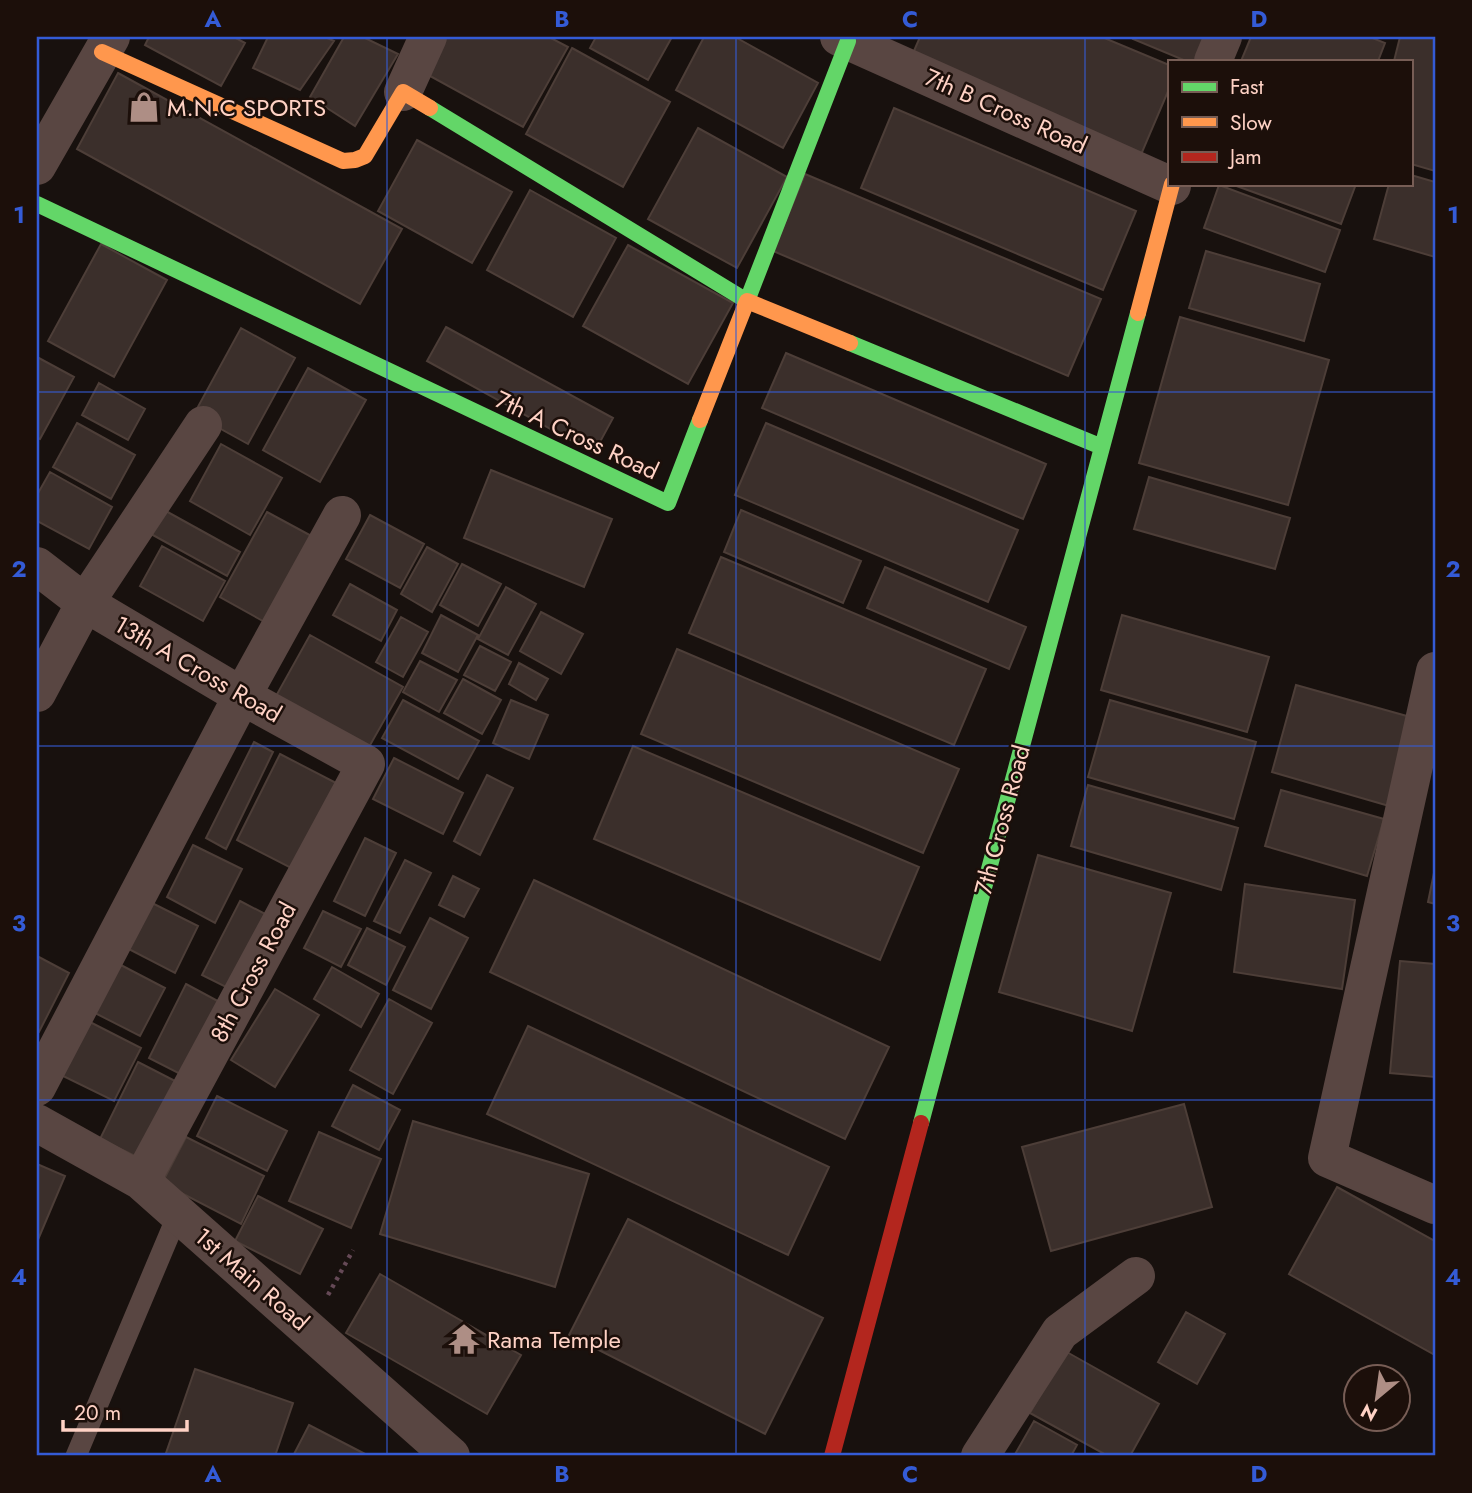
<svg xmlns="http://www.w3.org/2000/svg" width="1472" height="1493" font-family="Jost,sans-serif">
  <style>
    .building { fill: #3b2f2b; stroke: #4d3e38; stroke-width: 2 }
    .lines { fill: none; stroke-linecap: round; stroke-linejoin: round }
    .path { stroke: #654956; stroke-width: 4.5; stroke-dasharray: 3.5 5; stroke-linecap: butt }
    .lane { stroke: #594642; stroke-width: 21 }
    .street { stroke: #594642; stroke-width: 38 }
    .fast { stroke: #63d668; stroke-width: 16 }
    .slow { stroke: #ff974d; stroke-width: 16 }
    .jam { stroke: #b3261e; stroke-width: 16 }
    .grid { fill: none; stroke: #345bd6; stroke-width: 2; stroke-opacity: 0.55 }
    .labels { text-anchor: middle; dominant-baseline: central; stroke-width: 5; stroke-linejoin: round; paint-order: stroke }
    .poi-label { font-size: 24px; fill: #ffd2c5; stroke: #1c0f0a; text-anchor: start }
    .street-label { font-size: 24px; fill: #ffd2c5; stroke: #1c0f0a }
    .neatline { fill: none; stroke: #345bd6; stroke-width: 2.5 }
    .grid-label { font-size: 23px; text-anchor: middle; font-weight: bold; fill: #345bd6 }
  </style>
  <rect width="100%" height="100%" fill="#18110e"/>
  <path class="building" d="M 149,37 L 234,37 L 245,43 L 221,86 L 145,45 Z
    M 268,37 L 325,37 L 334,41 L 300,90 L 253,68 Z
    M 344,37 L 363,37 L 398,54 L 355,126 L 310,97 Z
    M 440,37 L 549,37 L 568,47 L 523,127 L 421,71 Z
    M 596,37 L 672,37 L 648,80 L 590,48 Z
    M 704,37 L 735,37 L 818,83 L 783,148 L 676,90 Z
    M 920,37 L 1102,37 L 1169,65 L 1169,89 L 1137,164 L 907,67 Z
    M 1134,37 L 1209,37 L 1199,61 L 1186,61 L 1133,39 Z
    M 1251,37 L 1370,37 L 1385,43 L 1378,61 L 1241,61 Z
    M 1400,37 L 1435,37 L 1435,171 L 1411,164 L 1411,61 L 1394,61 Z
    M 572,48 L 670,102 L 623,187 L 526,134 Z
    M 118,73 L 402,229 L 360,304 L 77,149 Z
    M 894,108 L 1136,211 L 1103,290 L 861,188 Z
    M 698,128 L 787,177 L 737,268 L 648,219 Z
    M 417,140 L 512,192 L 472,263 L 378,211 Z
    M 805,174 L 1101,299 L 1068,376 L 773,251 Z
    M 1411,175 L 1435,182 L 1435,257 L 1374,239 L 1389,184 L 1411,184 Z
    M 1231,184 L 1356,184 L 1341,224 Z
    M 1219,185 L 1340,230 L 1325,272 L 1204,228 Z
    M 530,190 L 616,238 L 573,317 L 487,270 Z
    M 101,244 L 167,280 L 114,377 L 48,341 Z
    M 628,245 L 733,303 L 688,384 L 583,326 Z
    M 1206,251 L 1320,284 L 1304,341 L 1189,308 Z
    M 1180,317 L 1329,360 L 1288,505 L 1139,463 Z
    M 446,327 L 613,418 L 594,453 L 427,361 Z
    M 241,328 L 295,358 L 248,444 L 194,414 Z
    M 786,353 L 1046,464 L 1023,519 L 762,408 Z
    M 37,357 L 74,377 L 40,439 L 37,438 Z
    M 308,368 L 366,400 L 320,482 L 263,450 Z
    M 99,383 L 145,409 L 128,440 L 82,415 Z
    M 77,423 L 135,455 L 111,499 L 53,467 Z
    M 766,423 L 1018,530 L 988,602 L 735,495 Z
    M 221,444 L 282,478 L 250,535 L 190,501 Z
    M 491,470 L 612,519 L 584,587 L 464,538 Z
    M 50,472 L 112,507 L 89,549 L 37,521 L 37,495 Z
    M 1149,477 L 1290,518 L 1275,569 L 1134,529 Z
    M 164,510 L 240,552 L 227,576 L 151,534 Z
    M 741,510 L 861,561 L 843,603 L 724,552 Z
    M 267,512 L 317,539 L 270,625 L 220,597 Z
    M 370,515 L 424,544 L 400,588 L 346,559 Z
    M 162,546 L 225,581 L 203,621 L 140,586 Z
    M 427,547 L 458,564 L 432,612 L 401,594 Z
    M 721,557 L 986,669 L 954,745 L 689,633 Z
    M 462,564 L 501,584 L 478,626 L 440,605 Z
    M 885,567 L 1026,627 L 1009,669 L 867,608 Z
    M 350,584 L 397,610 L 381,641 L 333,615 Z
    M 506,587 L 536,604 L 508,655 L 478,639 Z
    M 541,612 L 583,634 L 561,674 L 520,651 Z
    M 441,615 L 478,635 L 458,672 L 422,653 Z
    M 1122,615 L 1269,657 L 1247,732 L 1101,690 Z
    M 401,617 L 428,632 L 403,677 L 376,662 Z
    M 310,635 L 403,687 L 369,747 L 276,696 Z
    M 480,646 L 511,662 L 495,691 L 464,675 Z
    M 677,649 L 959,769 L 923,853 L 641,734 Z
    M 420,661 L 457,680 L 439,712 L 403,692 Z
    M 519,663 L 548,679 L 536,700 L 509,684 Z
    M 463,679 L 501,700 L 482,734 L 444,713 Z
    M 1296,685 L 1414,718 L 1389,806 L 1272,772 Z
    M 403,700 L 479,741 L 458,779 L 382,738 Z
    M 511,700 L 548,715 L 529,759 L 493,743 Z
    M 1110,700 L 1256,742 L 1234,819 L 1088,777 Z
    M 254,742 L 273,752 L 226,849 L 206,838 Z
    M 633,746 L 919,867 L 880,960 L 594,839 Z
    M 280,754 L 338,784 L 295,870 L 237,840 Z
    M 394,758 L 463,793 L 443,834 L 373,799 Z
    M 487,775 L 513,788 L 480,855 L 454,841 Z
    M 1088,785 L 1238,828 L 1221,890 L 1071,846 Z
    M 1281,790 L 1384,819 L 1367,876 L 1265,846 Z
    M 365,838 L 396,853 L 365,916 L 334,901 Z
    M 193,845 L 242,869 L 215,923 L 167,897 Z
    M 1038,855 L 1171,893 L 1132,1031 L 999,992 Z
    M 405,860 L 431,873 L 400,933 L 374,921 Z
    M 1435,868 L 1435,904 L 1428,902 Z
    M 453,876 L 479,889 L 464,917 L 439,905 Z
    M 534,880 L 889,1047 L 845,1139 L 490,972 Z
    M 1245,884 L 1355,900 L 1342,989 L 1234,972 Z
    M 144,899 L 198,926 L 175,973 L 121,945 Z
    M 240,901 L 269,916 L 232,990 L 202,975 Z
    M 323,911 L 361,929 L 341,967 L 304,948 Z
    M 430,918 L 468,938 L 431,1009 L 393,990 Z
    M 367,928 L 405,947 L 386,985 L 348,965 Z
    M 37,956 L 69,973 L 39,1032 L 37,1031 Z
    M 1400,961 L 1435,964 L 1435,1077 L 1390,1073 Z
    M 117,963 L 165,988 L 140,1036 L 93,1012 Z
    M 332,967 L 379,994 L 361,1027 L 314,999 Z
    M 186,984 L 227,1006 L 190,1079 L 149,1058 Z
    M 275,989 L 319,1015 L 275,1087 L 231,1060 Z
    M 389,999 L 432,1023 L 393,1094 L 350,1070 Z
    M 86,1020 L 141,1048 L 114,1101 L 59,1074 Z
    M 528,1026 L 829,1167 L 788,1255 L 487,1114 Z
    M 138,1062 L 179,1083 L 141,1159 L 100,1139 Z
    M 353,1085 L 400,1110 L 379,1150 L 332,1126 Z
    M 217,1096 L 287,1131 L 267,1171 L 197,1136 Z
    M 1184,1104 L 1212,1207 L 1051,1251 L 1022,1147 Z
    M 413,1121 L 589,1174 L 555,1287 L 380,1234 Z
    M 319,1132 L 381,1159 L 351,1228 L 289,1201 Z
    M 186,1137 L 264,1176 L 241,1224 L 162,1183 Z
    M 37,1164 L 65,1176 L 37,1242 Z
    M 1337,1187 L 1435,1241 L 1435,1355 L 1289,1274 Z
    M 258,1196 L 323,1229 L 300,1274 L 235,1241 Z
    M 628,1219 L 823,1318 L 765,1434 L 569,1335 Z
    M 380,1274 L 521,1355 L 487,1414 L 346,1333 Z
    M 1186,1312 L 1225,1334 L 1197,1384 L 1158,1362 Z
    M 1065,1351 L 1159,1404 L 1130,1456 L 1108,1456 L 1030,1413 Z
    M 195,1369 L 293,1403 L 275,1456 L 165,1456 Z
    M 1034,1421 L 1077,1445 L 1071,1456 L 1014,1456 Z
    M 309,1425 L 369,1456 L 293,1456 Z"/>
  <g class="lines">
    <path class="path" d="M 328,1295 L 353,1250"/>
    <path class="lane" d="M 76,1456 L 178,1214"/>
    <path class="street" d="M 839,37 L 1172,186
      M 1213,61 L 1223,37
      M 403,92 L 428,37
      M 37,166 L 111,37
      M 37,566 L 85,603 L 242,696 L 366,764 L 141,1181
      M 1435,671 L 1327,1158 L 1435,1205
      M 37,693 L 85,603 L 203,425
      M 37,1087 L 242,696 L 342,515
      M 37,1123 L 141,1181 L 451,1456
      M 980,1456 L 1060,1332 L 1136,1276"/>
    <path class="fast" d="M 430,108 L 747,301 L 848,41
      M 37,204 L 668,503 L 700,420
      M 850,343 L 1102,447
      M 921,1123 L 1138,313"/>
    <path class="slow" d="M 102,52 L 343,161 L 355,160 L 365,156 L 403,92 L 430,108
      M 1138,313 L 1172,184
      M 700,420 L 747,301 L 850,343"/>
    <path class="jam" d="M 832,1456 L 921,1123"/>
  </g>
  <path class="grid" d="M 387,37 L 387,1456M 736,37 L 736,1456M 1085,37 L 1085,1456M 37,392 L 1435,392M 37,746 L 1435,746M 37,1100 L 1435,1100"/>
  <defs>
    <symbol id="shop-bare" viewBox="-9 -9 18 18"><path d="M-5-2.5h2.3a2.7 3.5 0 0 1 5.4 0H5L5.5 6h-11ZM-1.5-2.5h3a1.5 2.3 0 0 0-3 0Z" fill="#ae8e85" stroke="#1c0f0a" stroke-width="2.5" paint-order="stroke"/></symbol>
    <symbol id="temple-bare" viewBox="-9 -9 18 18"><path d="M0-6L5-2H3V0L6.5 2.5H4V6H1.5V3h-3V6H-4V2.5H-6.5L-3 0V-2H-5Z" fill="#ae8e85" stroke="#1c0f0a" stroke-width="2.5" paint-order="stroke"/></symbol>
  </defs>
  <g fill-rule="evenodd">
    <use href="#shop-bare" x="122" y="85" width="44" height="44"/>
    <use href="#temple-bare" x="442" y="1317" width="44" height="44"/>
  </g>
  <g class="labels">
    <g class="poi-label">
      <text x="167" y="107">M.N.C SPORTS</text>
      <text x="487" y="1339">Rama Temple</text>
    </g>
    <g class="street-label">
      <text transform="translate(1006 111) rotate(24)">7th B Cross Road</text>
      <text transform="translate(577 435) rotate(25)">7th A Cross Road</text>
      <text transform="translate(198 669) rotate(30)">13th A Cross Road</text>
      <text transform="translate(1002 820) rotate(-75)">7th Cross Road</text>
      <text transform="translate(253 972) rotate(-62)">8th Cross Road</text>
      <text transform="translate(252 1279) rotate(41)">1st Main Road</text>
    </g>
  </g>
  <rect width="1472" height="1493" fill="none" stroke="#1c0f0a" stroke-width="77"/>
  <rect x="1168" y="60" width="245" height="126" fill="#1c0f0a" stroke="#775d55" stroke-width="2"/>
  <rect x="1182" y="82" width="35" height="10" fill="#63d668" stroke="#775d55" stroke-width="2"/>
  <text x="1230" y="94" font-size="21" fill="#ffd2c5">Fast</text>
  <rect x="1182" y="117" width="35" height="10" fill="#ff974d" stroke="#775d55" stroke-width="2"/>
  <text x="1230" y="130" font-size="21" fill="#ffd2c5">Slow</text>
  <rect x="1182" y="152" width="35" height="10" fill="#b3261e" stroke="#775d55" stroke-width="2"/>
  <text x="1230" y="164" font-size="21" fill="#ffd2c5">Jam</text>
  <g transform="translate(1377 1398) rotate(209)"><circle r="33" fill="#1c0f0a" stroke="#775d55" stroke-width="2"/>
  <path d="M0-5L12 26L0 18L-12 26Z" fill="#ae8e85"/>
  <text y="-10" font-size="19" font-weight="bold" text-anchor="middle" fill="#ffd2c5">N</text>
  </g>
  <path d="M63 1420v10h124v-10" fill="none" stroke="#ffd2c5" stroke-width="3.5"/>
  <text x="74" y="1420" font-size="21" fill="#ffd2c5" stroke="#1c0f0a" stroke-width="5" paint-order="stroke">20 m</text>
  <rect x="38" y="38" width="1396" height="1416" class="neatline"/>
  <g class="grid-label">
    <text x="213" y="27">A</text>
    <text x="562" y="27">B</text>
    <text x="910" y="27">C</text>
    <text x="1259" y="27">D</text>
    <text x="19" y="223">1</text>
    <text x="1453" y="223">1</text>
    <text x="19" y="577">2</text>
    <text x="1453" y="577">2</text>
    <text x="19" y="931">3</text>
    <text x="1453" y="931">3</text>
    <text x="19" y="1285">4</text>
    <text x="1453" y="1285">4</text>
    <text x="213" y="1482">A</text>
    <text x="562" y="1482">B</text>
    <text x="910" y="1482">C</text>
    <text x="1259" y="1482">D</text>
  </g>
</svg>
